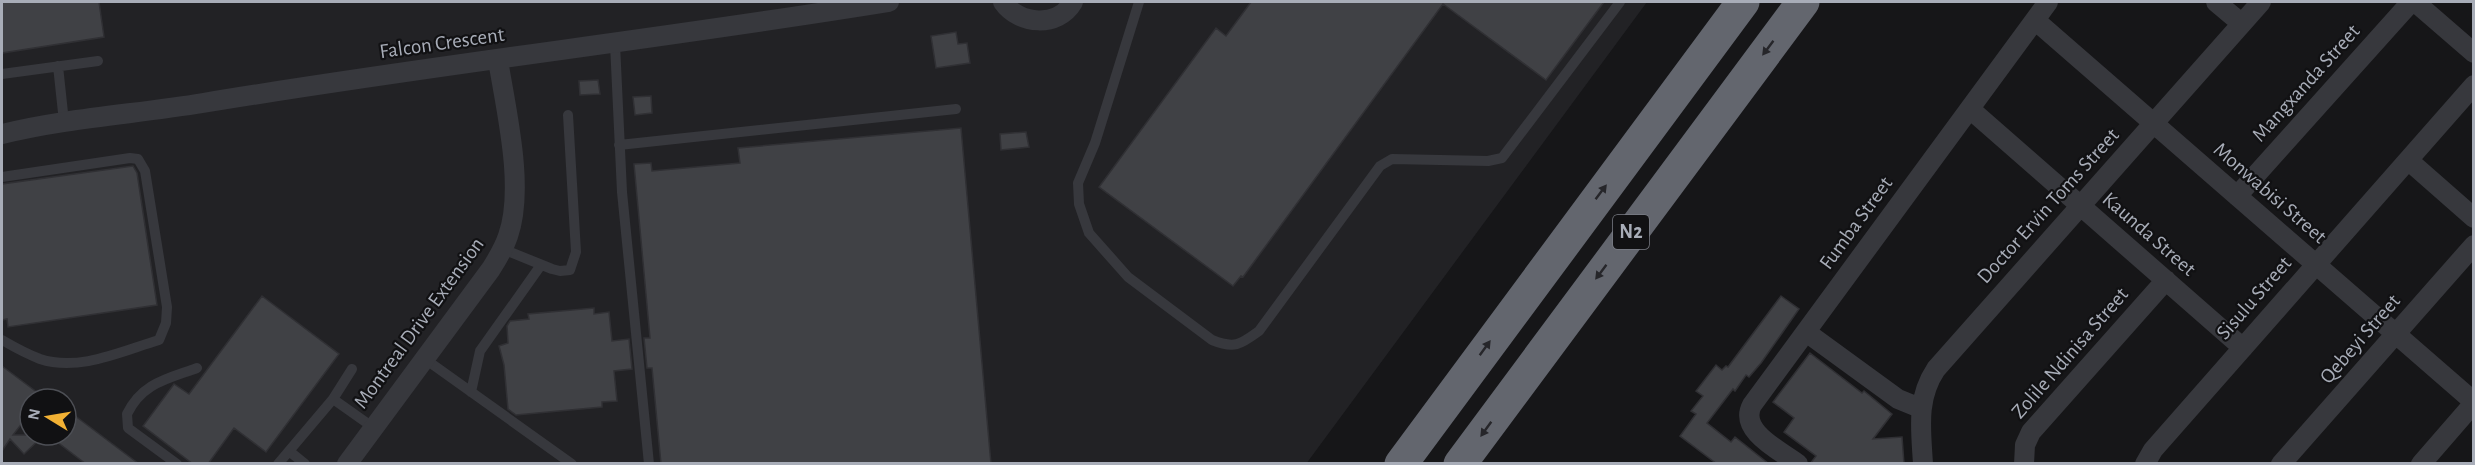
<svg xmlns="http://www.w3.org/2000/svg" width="2475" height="465" font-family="'Alegreya Sans',sans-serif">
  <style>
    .built { fill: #222225; fill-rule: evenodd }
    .building { fill: #404145; stroke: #303034; stroke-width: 1.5 }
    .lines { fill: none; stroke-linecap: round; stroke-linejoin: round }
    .service { stroke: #37383d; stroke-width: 10 }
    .minor { stroke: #37383d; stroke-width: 20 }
    .motorway { stroke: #63666e; stroke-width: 33 }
    .oneway { fill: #26262a }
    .labels { text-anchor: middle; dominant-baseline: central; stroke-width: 4.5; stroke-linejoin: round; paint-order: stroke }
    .shield { fill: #111113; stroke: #7b7e86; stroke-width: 1.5 }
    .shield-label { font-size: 20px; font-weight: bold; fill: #a8adb8 }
    .street-label { font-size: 21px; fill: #a8adb8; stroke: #111113 }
  </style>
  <rect width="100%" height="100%" fill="#161618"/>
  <path class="built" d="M 2,2 L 1647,2 L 1306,464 L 2,463 ZM 30,399 L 66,399 L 66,435 L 30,435 Z"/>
  <path class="building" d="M 2,2 L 99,2 L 104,37 L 2,53 Z
    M 1251,2 L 1604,2 L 1546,80 L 1443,4 L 1243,277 L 1241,276 L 1233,286 L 1099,187 L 1216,28 L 1226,36 Z
    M 956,32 L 958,44 L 967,43 L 970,63 L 936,68 L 931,36 Z
    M 598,80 L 600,94 L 580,95 L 579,81 Z
    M 651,96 L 652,113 L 635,115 L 633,97 Z
    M 961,128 L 991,464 L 661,464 L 652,368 L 647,368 L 644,338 L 650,338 L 634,164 L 651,163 L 652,171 L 740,163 L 738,148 Z
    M 1026,132 L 1029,147 L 1001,150 L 1000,134 Z
    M 133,166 L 137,173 L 157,305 L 8,327 L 7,319 L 2,320 L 2,184 Z
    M 262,296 L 339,354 L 266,452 L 234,428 L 208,464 L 193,464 L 143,426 L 174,384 L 189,394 Z
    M 1781,296 L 1799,309 L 1761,363 L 1749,377 L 1746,375 L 1735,391 L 1733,389 L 1707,423 L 1731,442 L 1735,437 L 1769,464 L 1717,464 L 1680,436 L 1696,414 L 1691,411 L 1703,396 L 1696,391 L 1716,365 L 1722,370 L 1726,366 L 1728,367 Z
    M 594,308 L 594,314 L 609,312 L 612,341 L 629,339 L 632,369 L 614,371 L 617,401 L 602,402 L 602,407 L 516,415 L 508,409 L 504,365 L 499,346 L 508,343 L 507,326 L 510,321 L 529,319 L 528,314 Z
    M 1810,353 L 1862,393 L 1864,391 L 1892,414 L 1873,439 L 1902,437 L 1904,464 L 1810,464 L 1816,456 L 1784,432 L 1794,418 L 1773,402 Z
    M 2,366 L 46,399 L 30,399 L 30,413 L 13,435 L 44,435 L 24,454 L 10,439 L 2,451 Z
    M 66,409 L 139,464 L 86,464 L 48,435 L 66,435 Z"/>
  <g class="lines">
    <path class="service" d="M 1139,2 L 1095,143 L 1078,183 L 1079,204 L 1089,233 L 1128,277 L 1212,340 C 1234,349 1240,345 1259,331 L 1380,166 L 1392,159 L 1488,161 L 1502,158 L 1620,2
      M 615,44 L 622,192 L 649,464
      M 58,66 L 64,122
      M 2,74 L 98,61
      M 619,145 L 956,109
      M 2,177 L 130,158 L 138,159 L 145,171 L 167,307 L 166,323 L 159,340 C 122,351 79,372 40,359 C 27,354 14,347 2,340
      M 503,249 L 552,269 L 560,271 L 570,270 L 576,252 L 568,115
      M 425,359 L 572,464
      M 352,369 L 333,399 L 374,428
      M 471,392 L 480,351 L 541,265
      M 289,451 L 305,464
      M 177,464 L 128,428 L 127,414 C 142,383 167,379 197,368
      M 278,464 L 333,399"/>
    <path class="minor" d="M 1003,2 C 1019,25 1058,28 1073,2
      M 2216,2 L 2241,23
      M 2415,2 L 2474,53
      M 2035,20 L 2474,402
      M 1970,109 L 2243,348
      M 2,134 C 67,118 136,114 203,103 C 431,65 661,39 889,2
      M 2408,160 L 2474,218
      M 2237,196 L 2411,2
      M 1806,332 L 1898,399 L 1920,408
      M 347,464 L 491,269 C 498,258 504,248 508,236 C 525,188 506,110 498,60
      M 1798,464 C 1781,451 1738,431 1752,405 L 2048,2
      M 1923,464 C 1921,429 1916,399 1936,369 L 2261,2
      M 2024,464 L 2025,445 L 2031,432 L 2166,280
      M 2145,464 L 2153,450 L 2474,85
      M 2281,464 L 2474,245
      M 2421,464 L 2474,403"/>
    <path class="motorway" d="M 1401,464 L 1743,2
      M 1460,464 L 1803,2"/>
  </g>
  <defs><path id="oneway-solid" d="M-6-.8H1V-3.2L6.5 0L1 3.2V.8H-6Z" transform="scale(1.5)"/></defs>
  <g class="oneway">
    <use href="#oneway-solid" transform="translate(1768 48) rotate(127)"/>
    <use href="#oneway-solid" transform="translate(1601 192) rotate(-53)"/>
    <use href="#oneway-solid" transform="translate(1601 272) rotate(127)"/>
    <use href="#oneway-solid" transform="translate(1485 348) rotate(-54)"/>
    <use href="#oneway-solid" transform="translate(1486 429) rotate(126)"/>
  </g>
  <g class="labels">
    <rect class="shield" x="1613" y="215" width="36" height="34" rx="4.5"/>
    <g class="shield-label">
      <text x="1631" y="232">N2</text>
    </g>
    <g class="street-label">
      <text transform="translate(442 43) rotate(-8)">Falcon Crescent</text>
      <text transform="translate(2306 83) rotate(-48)">Mangxanda Street</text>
      <text transform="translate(2270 193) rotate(41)">Monwabisi Street</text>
      <text transform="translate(2048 206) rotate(-48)">Doctor Ervin Toms Street</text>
      <text transform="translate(1856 223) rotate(-54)">Fumba Street</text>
      <text transform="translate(2149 234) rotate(41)">Kaunda Street</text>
      <text transform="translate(2254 298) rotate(-49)">Sisulu Street</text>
      <text transform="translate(419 323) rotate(-54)">Montreal Drive Extension</text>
      <text transform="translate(2360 339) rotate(-49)">Qebeyi Street</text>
      <text transform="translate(2070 353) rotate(-49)">Zolile Ndinisa Street</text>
    </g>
  </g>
  <rect width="2475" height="465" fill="none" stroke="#a8adb8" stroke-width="6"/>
  <g transform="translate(48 417) rotate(281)"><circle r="28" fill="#111113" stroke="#4d4f55" stroke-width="1.5"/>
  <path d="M0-4.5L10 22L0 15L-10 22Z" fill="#f2b134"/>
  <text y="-9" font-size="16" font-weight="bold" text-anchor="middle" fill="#a8adb8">N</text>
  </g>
</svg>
